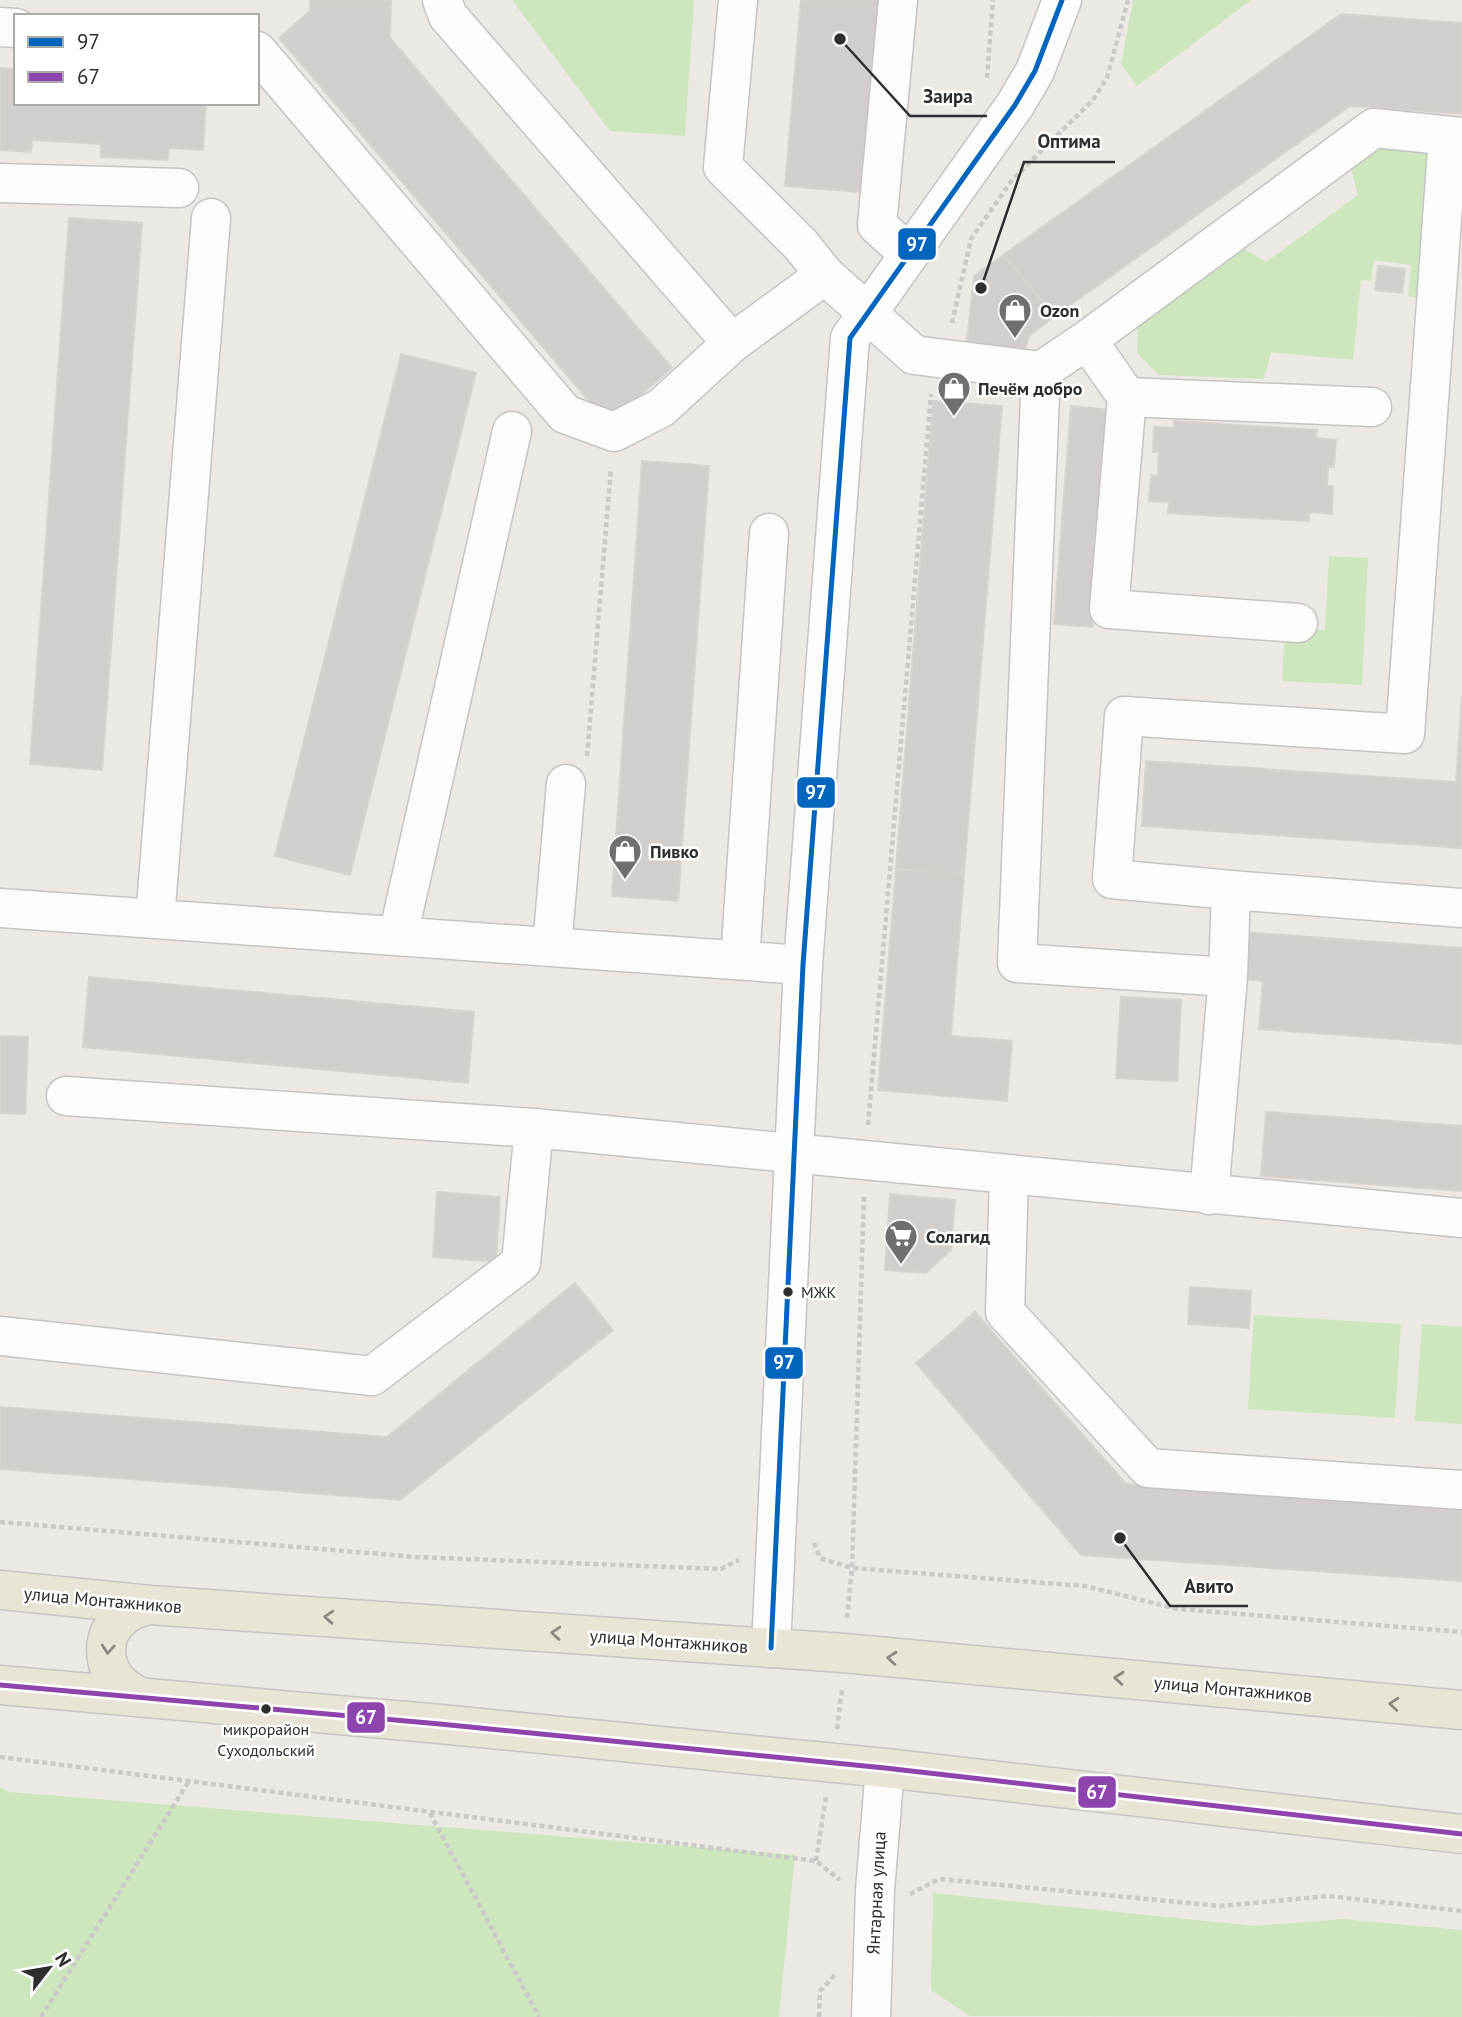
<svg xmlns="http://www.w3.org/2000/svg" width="1462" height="2017" font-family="'PT Sans',sans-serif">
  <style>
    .green { fill: #cee6be }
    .building { fill: #d1cecb; stroke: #d7d4d0; stroke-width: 2 }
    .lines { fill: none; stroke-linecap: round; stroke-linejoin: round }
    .minor-casing { stroke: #c5c4c5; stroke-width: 41 }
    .major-casing { stroke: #c6c5c4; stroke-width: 41 }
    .path { stroke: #c9c9c8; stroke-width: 4.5; stroke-dasharray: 5 3.5; stroke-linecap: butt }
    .minor { stroke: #fcfcfb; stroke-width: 38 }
    .major { stroke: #e8e4d6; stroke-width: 38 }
    .bus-1-casing { stroke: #fff; stroke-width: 10 }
    .bus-2-casing { stroke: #fff; stroke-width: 10 }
    .bus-1 { stroke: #0065bd; stroke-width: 5 }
    .bus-2 { stroke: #8e44ad; stroke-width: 5 }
    .oneway { stroke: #8b8982 }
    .bus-dot { fill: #2e2e2e; stroke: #fff; stroke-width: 2.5 }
    .labels { text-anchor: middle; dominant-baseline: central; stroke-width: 5; stroke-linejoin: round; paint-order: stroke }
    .bus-label { font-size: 16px; fill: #2e2e2e; stroke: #fff; text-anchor: start }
    .poi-label { font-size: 18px; font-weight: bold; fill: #2e2e2e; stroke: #fff; text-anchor: start }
    .street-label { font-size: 18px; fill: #2e2e2e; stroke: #fff }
    .leader { fill: none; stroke: #2e2e2e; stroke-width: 2.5 }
    .callout-dot { fill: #2e2e2e; stroke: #fff; stroke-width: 2.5 }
    .callout-label { font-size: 19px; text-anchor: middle; font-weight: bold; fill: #2e2e2e; stroke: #fff; stroke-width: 5; stroke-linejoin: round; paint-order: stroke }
    .line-badge { stroke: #fff; stroke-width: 2.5 }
    .badge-label { font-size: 19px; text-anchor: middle; font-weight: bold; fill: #fff }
  </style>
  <rect width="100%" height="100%" fill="#ece8e4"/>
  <path class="green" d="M 512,0 L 694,0 L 685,136 L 610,131 Z
    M 1133,0 L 1251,0 L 1137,86 L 1121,64 Z
    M 1373,143 L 1434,150 L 1427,300 L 1408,296 L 1411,265 L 1374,260 L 1371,281 L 1361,280 L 1353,360 L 1271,352 L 1264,379 L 1159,375 L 1137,353 L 1138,322 L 1241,247 L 1266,262 L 1358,195 L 1349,161 Z
    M 1329,556 L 1368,558 L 1362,685 L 1282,681 L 1285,628 L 1325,630 Z
    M 1254,1315 L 1401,1324 L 1395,1418 L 1248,1409 Z
    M 1422,1324 L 1462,1327 L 1462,1424 L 1415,1421 Z
    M 0,1787 L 9,1792 L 795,1855 L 779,2017 L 0,2017 Z
    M 933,1893 L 1254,1926 L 1342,1919 L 1462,1930 L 1462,2017 L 970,2016 L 931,1990 Z"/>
  <path class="building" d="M 310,0 L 391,0 L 390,38 L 672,368 L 608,423 L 279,38 L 310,11 Z
    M 801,0 L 889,0 L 873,193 L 785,186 Z
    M 1341,14 L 1462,23 L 1462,114 L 1350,106 L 1055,316 L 1003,255 Z
    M 0,68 L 16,69 L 16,103 L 206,103 L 203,150 L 169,148 L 168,160 L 101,157 L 101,144 L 32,140 L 31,152 L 0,150 Z
    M 69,218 L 142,223 L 102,770 L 30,764 Z
    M 1003,255 L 1055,316 L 1029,336 L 1024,353 L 967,341 L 974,276 Z
    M 1378,266 L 1405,269 L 1402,293 L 1375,290 Z
    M 401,354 L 476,373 L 350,875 L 275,856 Z
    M 933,401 L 1002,406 L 964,874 L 896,869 Z
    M 1071,406 L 1109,410 L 1093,627 L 1054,624 Z
    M 1174,421 L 1317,430 L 1316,438 L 1336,440 L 1334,467 L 1328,466 L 1327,486 L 1333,486 L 1332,514 L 1309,512 L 1309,521 L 1168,513 L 1169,502 L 1149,501 L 1151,475 L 1158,476 L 1159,452 L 1153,452 L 1154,427 L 1174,428 Z
    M 642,461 L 709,466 L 678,901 L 612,896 Z
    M 1462,696 L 1462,848 L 1142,826 L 1146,761 L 1456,782 Z
    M 896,869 L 964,874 L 951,1036 L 1012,1041 L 1007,1101 L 878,1090 Z
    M 1244,932 L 1462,948 L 1462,1044 L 1259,1029 L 1263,981 L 1241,979 Z
    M 89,977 L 474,1012 L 468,1083 L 83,1047 Z
    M 1121,997 L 1181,1000 L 1177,1081 L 1116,1078 Z
    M 0,1036 L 28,1037 L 25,1114 L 0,1113 Z
    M 1266,1112 L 1462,1126 L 1462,1191 L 1261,1176 Z
    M 437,1192 L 500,1197 L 496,1262 L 433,1257 Z
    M 890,1194 L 955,1200 L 951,1250 L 926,1273 L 885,1270 Z
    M 575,1283 L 613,1330 L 400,1500 L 0,1469 L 0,1407 L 387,1437 Z
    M 1190,1287 L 1251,1291 L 1249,1328 L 1188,1324 Z
    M 975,1312 L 1126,1484 L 1462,1507 L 1462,1581 L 1081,1555 L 916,1363 Z"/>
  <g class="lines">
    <defs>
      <path id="minor" d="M 442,0 L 448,16 L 732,343
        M 738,0 L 723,167 L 801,245 L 825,275 L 914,355 L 1041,371 L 1087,340 L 1127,397 L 1109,609 L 1298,623
        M 898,0 L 877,225 L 909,254
        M 0,27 L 16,28
        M 257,51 L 565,414 L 614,432 L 661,408 L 732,343 L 825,275
        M 0,183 L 179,188
        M 1087,340 L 1374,128 L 1462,137
        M 1041,371 L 1017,963 L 1228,977
        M 1127,397 L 1372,407
        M 1231,890 L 1462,908
        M 0,908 L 803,965
        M 155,919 L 211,218
        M 398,936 L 512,431
        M 552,947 L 566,784
        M 740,960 L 769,533
        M 66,1096 L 534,1128
        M 1009,1176 L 1005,1312 L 1148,1468 L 1462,1490
        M 1209,1195 L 1228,977 L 1231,890 L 1112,879 L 1124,716 L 1405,734 L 1448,136
        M 0,1336 L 372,1376 L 521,1263 L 534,1128 L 1462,1218
        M 771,1648 L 803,965 L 850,338 L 1015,105 L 1035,71 L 1062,0
        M 871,2017 L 875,1890 L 885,1768"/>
      <path id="major" d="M 0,1590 L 150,1605 L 844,1653 L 1462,1710
        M 0,1685 L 440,1724 L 885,1768 L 1462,1834
        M 144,1698 C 91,1680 94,1614 150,1605"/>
    </defs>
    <use href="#minor" class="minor-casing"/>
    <use href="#major" class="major-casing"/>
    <path class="path" d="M 987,78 L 993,0
      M 952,323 L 971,239 L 1012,180 L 1093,100 L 1107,78 L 1128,0
      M 587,756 L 611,468
      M 868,1125 L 931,394
      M 0,1522 L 416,1557 L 721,1569 L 739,1560
      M 814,1543 L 820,1558 L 852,1568 L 1085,1586 L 1178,1609 L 1462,1632
      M 847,1618 L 852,1568 L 864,1196
      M 837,1729 L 842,1689
      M 0,1757 L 816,1861 L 840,1880
      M 430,1813 L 539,2017
      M 816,1861 L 826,1796
      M 910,1894 L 939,1879 L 1220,1906 L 1328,1896 L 1462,1911
      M 41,2017 L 189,1781
      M 819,2017 L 820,1991 L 835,1975"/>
    <use href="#minor" class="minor"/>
    <use href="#major" class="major"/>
    <defs>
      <path id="bus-1" d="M 771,1648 L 803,965 L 850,338 L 1015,105 L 1035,71 L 1062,0"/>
      <path id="bus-2" d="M 0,1685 L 440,1724 L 885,1768 L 1462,1834"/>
    </defs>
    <use href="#bus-1" class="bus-1-casing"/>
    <use href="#bus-2" class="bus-2-casing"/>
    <use href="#bus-1" class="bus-1"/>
    <use href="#bus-2" class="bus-2"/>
  </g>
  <defs><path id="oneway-chevron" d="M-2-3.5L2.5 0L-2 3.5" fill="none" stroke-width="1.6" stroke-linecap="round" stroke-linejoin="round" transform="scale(1.75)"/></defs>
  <g class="oneway">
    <use href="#oneway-chevron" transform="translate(329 1617) rotate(-176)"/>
    <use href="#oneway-chevron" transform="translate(556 1633) rotate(-176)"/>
    <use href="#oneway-chevron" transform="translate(108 1649) rotate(94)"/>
    <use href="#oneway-chevron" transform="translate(892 1658) rotate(-175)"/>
    <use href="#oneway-chevron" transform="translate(1119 1678) rotate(-175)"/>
    <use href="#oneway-chevron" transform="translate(1394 1704) rotate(-175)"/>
  </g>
  <defs>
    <symbol id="shop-pin" viewBox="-11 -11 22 30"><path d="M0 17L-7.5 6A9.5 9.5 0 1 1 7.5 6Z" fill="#706f6e" stroke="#fff"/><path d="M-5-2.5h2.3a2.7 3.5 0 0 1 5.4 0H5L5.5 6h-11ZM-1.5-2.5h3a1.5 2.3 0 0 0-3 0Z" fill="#fff"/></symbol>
    <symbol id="supermarket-pin" viewBox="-11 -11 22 30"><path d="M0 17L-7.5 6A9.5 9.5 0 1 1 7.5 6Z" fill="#706f6e" stroke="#fff"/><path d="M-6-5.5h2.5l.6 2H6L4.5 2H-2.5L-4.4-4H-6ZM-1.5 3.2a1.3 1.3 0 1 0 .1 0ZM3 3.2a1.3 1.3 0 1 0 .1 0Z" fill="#fff"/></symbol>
  </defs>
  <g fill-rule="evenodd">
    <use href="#shop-pin" x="996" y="291" width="38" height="52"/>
    <use href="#shop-pin" x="935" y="369" width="38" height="52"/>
    <use href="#shop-pin" x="606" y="832" width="38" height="52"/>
    <use href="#supermarket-pin" x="882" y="1217" width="38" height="52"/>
  </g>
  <g class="bus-dot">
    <circle cx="788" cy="1292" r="6"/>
    <circle cx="266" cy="1709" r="6"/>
  </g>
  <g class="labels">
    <g class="bus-label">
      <text x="801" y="1292">МЖК</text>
      <text x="266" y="1729" text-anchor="middle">микрорайон<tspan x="266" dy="21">Суходольский</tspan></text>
    </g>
    <g class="poi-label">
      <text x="1040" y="310">Ozon</text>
      <text x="978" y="388">Печём добро</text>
      <text x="650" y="851">Пивко</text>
      <text x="926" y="1236">Солагид</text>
    </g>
    <g class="street-label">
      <text transform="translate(103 1600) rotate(5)">улица Монтажников</text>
      <text transform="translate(669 1641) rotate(4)">улица Монтажников</text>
      <text transform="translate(1233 1689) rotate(5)">улица Монтажников</text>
      <text transform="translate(876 1893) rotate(-87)">Янтарная улица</text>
    </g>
  </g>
  <path class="leader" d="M840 39L910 116H987M981 288L1024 162H1115M1120 1538L1170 1606H1248"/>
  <g class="callout-dot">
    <circle cx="840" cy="39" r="7"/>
    <circle cx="981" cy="288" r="7"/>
    <circle cx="1120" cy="1538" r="7"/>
  </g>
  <g class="callout-label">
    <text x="948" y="103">Заира</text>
    <text x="1069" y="148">Оптима</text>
    <text x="1209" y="1593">Авито</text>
  </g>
  <g class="line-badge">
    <rect x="897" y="227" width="40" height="34" rx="7" fill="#0065bd"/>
    <rect x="796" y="776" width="40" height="33" rx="7" fill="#0065bd"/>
    <rect x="764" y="1346" width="40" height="34" rx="7" fill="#0065bd"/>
    <rect x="346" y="1701" width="40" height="33" rx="7" fill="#8e44ad"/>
    <rect x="1077" y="1775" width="40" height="34" rx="7" fill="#8e44ad"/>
  </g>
  <g class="badge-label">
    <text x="917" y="251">97</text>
    <text x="816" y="799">97</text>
    <text x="784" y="1369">97</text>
    <text x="366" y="1724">67</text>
    <text x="1097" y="1799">67</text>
  </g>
  <rect x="14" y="14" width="245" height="91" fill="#ffffff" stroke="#ababab" stroke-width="2"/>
  <rect x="28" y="37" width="35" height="10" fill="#0065bd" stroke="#ababab" stroke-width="2"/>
  <text x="77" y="49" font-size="21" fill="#2e2e2e">97</text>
  <rect x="28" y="72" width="35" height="10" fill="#8e44ad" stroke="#ababab" stroke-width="2"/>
  <text x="77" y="84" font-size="21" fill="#2e2e2e">67</text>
  <g transform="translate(49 1968) rotate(59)" stroke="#ffffff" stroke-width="5" paint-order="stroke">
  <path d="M0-5L12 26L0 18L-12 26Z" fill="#2e2e2e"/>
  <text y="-10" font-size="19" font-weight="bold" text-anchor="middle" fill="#2e2e2e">N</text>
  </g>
</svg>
